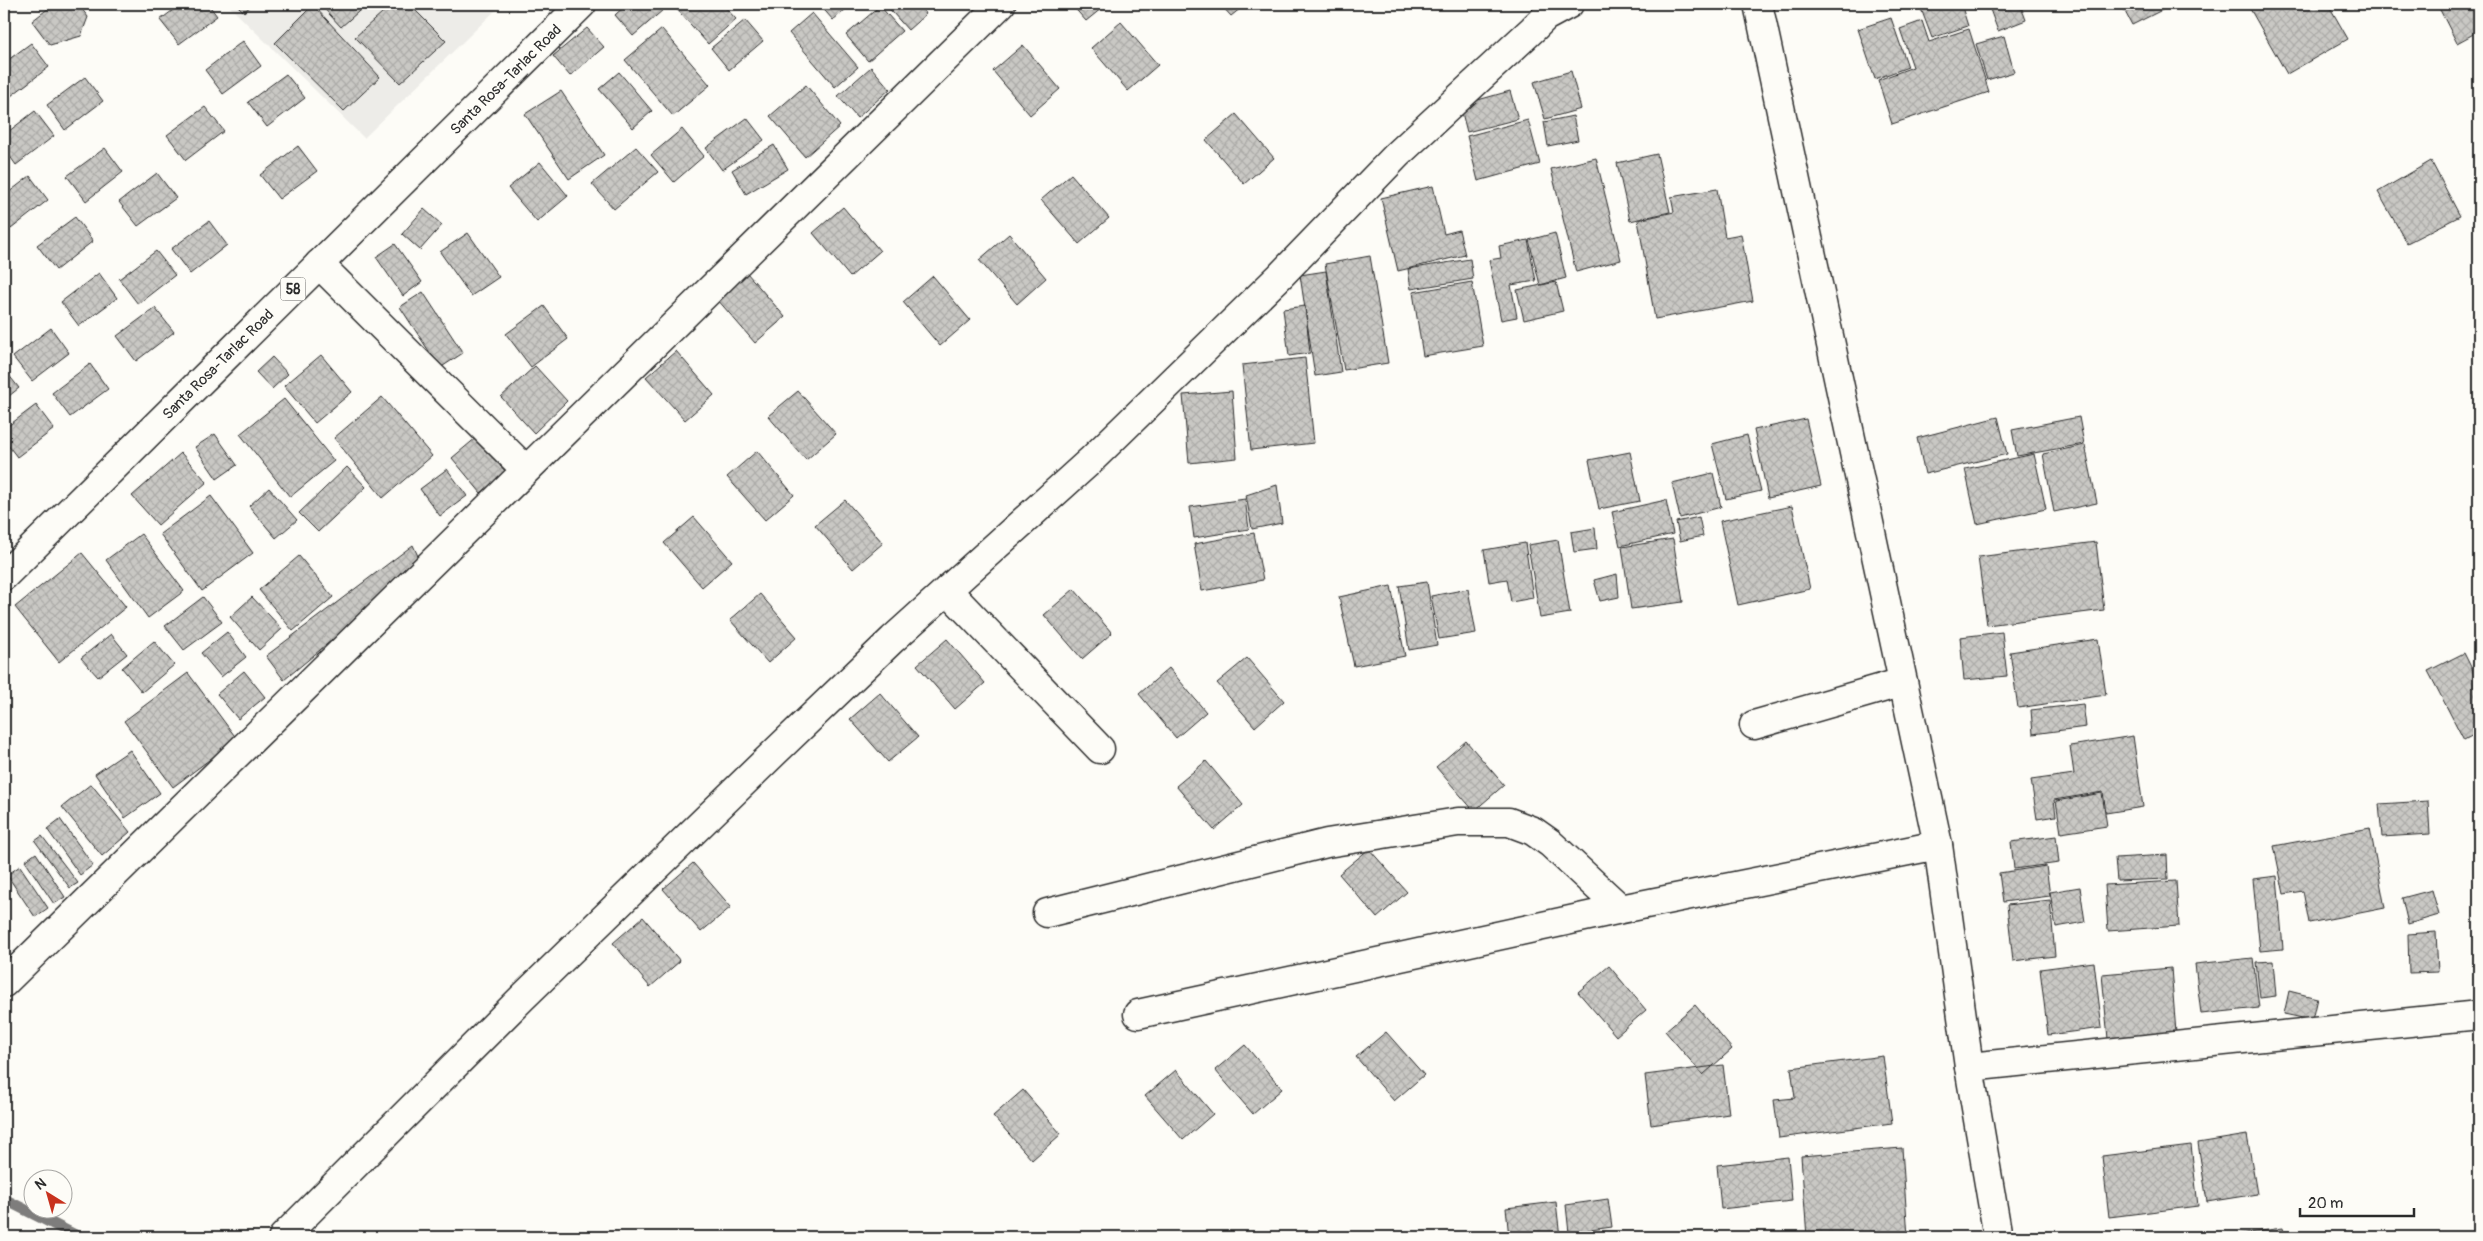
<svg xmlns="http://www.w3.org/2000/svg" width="2483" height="1241" font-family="Pangolin,sans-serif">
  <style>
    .built { fill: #edece8 }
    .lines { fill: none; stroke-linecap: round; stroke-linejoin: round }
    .stream { stroke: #7e7d7b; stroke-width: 11 }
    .building { fill: url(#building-cross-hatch); stroke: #2b2b2b }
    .minor-casing { stroke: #2b2b2b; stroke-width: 31 }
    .tertiary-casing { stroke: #2b2b2b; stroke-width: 31 }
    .trunk-casing { stroke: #2b2b2b; stroke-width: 31 }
    .minor { stroke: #fdfcf7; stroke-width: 28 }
    .tertiary { stroke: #fdfcf7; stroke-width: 28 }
    .trunk { stroke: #fdfcf7; stroke-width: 28 }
    .labels { text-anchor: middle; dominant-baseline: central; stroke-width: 4; stroke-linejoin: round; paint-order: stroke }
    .shield { fill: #fdfcf7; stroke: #6a6a68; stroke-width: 1 }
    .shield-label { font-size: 14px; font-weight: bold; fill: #2b2b2b }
    .street-label { font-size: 15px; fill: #2b2b2b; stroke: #fdfcf7 }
  </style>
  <defs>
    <pattern id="building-cross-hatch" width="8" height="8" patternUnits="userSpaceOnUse" patternTransform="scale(1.25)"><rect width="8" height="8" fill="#c9c8c4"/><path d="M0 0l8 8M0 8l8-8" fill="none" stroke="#adaca9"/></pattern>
  </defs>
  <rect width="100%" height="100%" fill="#fdfcf7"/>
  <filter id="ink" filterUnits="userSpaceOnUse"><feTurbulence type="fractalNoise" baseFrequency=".02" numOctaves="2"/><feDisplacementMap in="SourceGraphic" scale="10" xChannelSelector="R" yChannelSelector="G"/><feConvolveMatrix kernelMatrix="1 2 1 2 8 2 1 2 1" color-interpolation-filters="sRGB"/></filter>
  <g filter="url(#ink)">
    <path class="built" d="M 227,4 L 502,4 L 364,138 Z"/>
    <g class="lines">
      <path class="stream" d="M 4,1199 L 79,1237"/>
    </g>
    <path class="building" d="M 54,4 L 78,4 L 88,17 L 81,36 L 50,45 L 32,21 Z
      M 181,4 L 208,4 L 217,16 L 179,44 L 160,20 Z
      M 236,4 L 253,4 L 244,12 Z
      M 320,4 L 367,4 L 341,27 Z
      M 392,4 L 409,4 L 446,41 L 400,83 L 355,37 Z
      M 627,4 L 658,4 L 663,10 L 633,36 L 615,15 Z
      M 677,4 L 722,4 L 736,19 L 708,44 L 674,6 Z
      M 819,4 L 852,4 L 833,20 Z
      M 885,4 L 918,4 L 926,14 L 908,30 Z
      M 1071,4 L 1107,4 L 1086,21 Z
      M 1220,4 L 1246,4 L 1231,16 Z
      M 1926,4 L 1961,4 L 1968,26 L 1932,38 L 1920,6 Z
      M 1988,4 L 2020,4 L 2026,20 L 1998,31 Z
      M 2121,4 L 2174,4 L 2132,25 Z
      M 2256,4 L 2328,4 L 2348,39 L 2287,74 L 2249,7 Z
      M 2437,4 L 2479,4 L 2479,31 L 2457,43 Z
      M 313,5 L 380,77 L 344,111 L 275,43 Z
      M 880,6 L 902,31 L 868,61 L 846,35 Z
      M 812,13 L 858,67 L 835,87 L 789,33 Z
      M 1891,18 L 1908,67 L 1875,79 L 1858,29 Z
      M 745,20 L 763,41 L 729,70 L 711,48 Z
      M 1922,21 L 1929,42 L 1969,29 L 1989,92 L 1892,124 L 1878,80 L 1913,67 L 1900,29 Z
      M 1121,22 L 1158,65 L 1128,91 L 1091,48 Z
      M 587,28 L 604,47 L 570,76 L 553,56 Z
      M 662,29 L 710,85 L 673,116 L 625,60 Z
      M 2004,36 L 2014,72 L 1987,80 L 1976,44 Z
      M 243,41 L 261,66 L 223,94 L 205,70 Z
      M 31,43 L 49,67 L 11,96 L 4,86 L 4,63 Z
      M 1023,45 L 1060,89 L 1030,115 L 993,71 Z
      M 871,67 L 890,89 L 857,118 L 838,96 Z
      M 1571,71 L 1581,109 L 1545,119 L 1534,82 Z
      M 619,72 L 652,111 L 633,128 L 599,89 Z
      M 286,74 L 305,98 L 267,127 L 248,102 Z
      M 85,77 L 103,101 L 65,130 L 47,105 Z
      M 806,85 L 840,126 L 805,157 L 770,116 Z
      M 561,91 L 604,155 L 569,179 L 525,114 Z
      M 1510,91 L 1518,119 L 1467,132 L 1460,105 Z
      M 205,107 L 224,131 L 186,160 L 167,135 Z
      M 35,111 L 54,136 L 16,165 L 4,148 L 4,135 Z
      M 1236,114 L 1274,158 L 1244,184 L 1206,140 Z
      M 1573,116 L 1578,140 L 1548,146 L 1544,122 Z
      M 747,118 L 764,140 L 722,170 L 706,148 Z
      M 1528,120 L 1540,164 L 1478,181 L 1467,136 Z
      M 682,129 L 704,156 L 674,182 L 651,155 Z
      M 774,145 L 788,169 L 746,194 L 732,170 Z
      M 298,146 L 317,171 L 279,199 L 260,175 Z
      M 636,147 L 658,172 L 614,209 L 592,184 Z
      M 105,148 L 123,172 L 86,201 L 67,176 Z
      M 1657,154 L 1670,212 L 1630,221 L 1617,163 Z
      M 1596,158 L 1621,260 L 1576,272 L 1551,169 Z
      M 2431,161 L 2460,216 L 2407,243 L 2378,192 Z
      M 540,162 L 568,196 L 537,222 L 508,188 Z
      M 157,173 L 176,198 L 138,226 L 119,202 Z
      M 1071,174 L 1109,218 L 1079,244 L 1041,200 Z
      M 30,176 L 48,200 L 11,229 L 4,220 L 4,196 Z
      M 1433,186 L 1444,234 L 1459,230 L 1465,255 L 1398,271 L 1381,198 Z
      M 1717,189 L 1725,237 L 1741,234 L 1753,301 L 1655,319 L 1638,220 L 1674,212 L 1671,197 Z
      M 843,207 L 880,251 L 850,277 L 813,233 Z
      M 424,209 L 442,225 L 420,250 L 402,234 Z
      M 75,217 L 93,241 L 56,270 L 37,245 Z
      M 209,221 L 227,245 L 190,274 L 171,249 Z
      M 468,233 L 499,277 L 471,296 L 440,252 Z
      M 1555,233 L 1566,278 L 1540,285 L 1529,240 Z
      M 1009,234 L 1046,278 L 1017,304 L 979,260 Z
      M 1528,240 L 1536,281 L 1511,285 L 1517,317 L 1501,320 L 1489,260 L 1501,258 L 1499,246 Z
      M 395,244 L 422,282 L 403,296 L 376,257 Z
      M 156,251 L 175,275 L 138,304 L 119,279 Z
      M 1370,256 L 1388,363 L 1344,370 L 1325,264 Z
      M 1470,259 L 1473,279 L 1411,289 L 1408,269 Z
      M 1326,271 L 1341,372 L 1315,376 L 1300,275 Z
      M 99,273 L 117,298 L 79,326 L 61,302 Z
      M 747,273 L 785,317 L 755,343 L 717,299 Z
      M 933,276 L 970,320 L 940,346 L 903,302 Z
      M 1472,282 L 1483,346 L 1423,356 L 1413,292 Z
      M 1556,282 L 1563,311 L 1524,320 L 1517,290 Z
      M 423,292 L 463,353 L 440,368 L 400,307 Z
      M 544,306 L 568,339 L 531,367 L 506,334 Z
      M 1305,306 L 1310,353 L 1289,356 L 1283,309 Z
      M 155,308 L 174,332 L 136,361 L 117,336 Z
      M 51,328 L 69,353 L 32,381 L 13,357 Z
      M 676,351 L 714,395 L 685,420 L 646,377 Z
      M 321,355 L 352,392 L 315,423 L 284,386 Z
      M 272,357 L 288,374 L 272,389 L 256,372 Z
      M 1305,358 L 1314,443 L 1251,450 L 1242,365 Z
      M 90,364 L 108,389 L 70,417 L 52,393 Z
      M 535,366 L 567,401 L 534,433 L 501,397 Z
      M 4,369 L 19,388 L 4,400 Z
      M 798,391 L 836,434 L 806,460 L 768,416 Z
      M 1232,391 L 1237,458 L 1189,463 L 1183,395 Z
      M 382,397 L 432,456 L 383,498 L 334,438 Z
      M 284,399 L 334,461 L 290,497 L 240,434 Z
      M 36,405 L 54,429 L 17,457 L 4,440 L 4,429 Z
      M 1998,417 L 2007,454 L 1925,474 L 1917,438 Z
      M 2079,417 L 2084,444 L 2017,456 L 2012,430 Z
      M 1806,419 L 1821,486 L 1768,498 L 1754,430 Z
      M 215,434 L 237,465 L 217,479 L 195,447 Z
      M 1747,435 L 1761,491 L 1726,499 L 1712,444 Z
      M 477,437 L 506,472 L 481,493 L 452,458 Z
      M 2085,445 L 2097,503 L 2054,512 L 2043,454 Z
      M 757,451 L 794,495 L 765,520 L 727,477 Z
      M 1630,452 L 1640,501 L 1599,509 L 1589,460 Z
      M 181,453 L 207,482 L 158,525 L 132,496 Z
      M 2034,454 L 2046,509 L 1977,524 L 1965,469 Z
      M 347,467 L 366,487 L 318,532 L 299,513 Z
      M 447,469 L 467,496 L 440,516 L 420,489 Z
      M 1713,473 L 1721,507 L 1680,518 L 1672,483 Z
      M 1277,485 L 1282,523 L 1252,529 L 1246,495 Z
      M 269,488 L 297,520 L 276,538 L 249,506 Z
      M 211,496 L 253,553 L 202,591 L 160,534 Z
      M 1245,499 L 1249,529 L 1194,538 L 1190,507 Z
      M 845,500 L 883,543 L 853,569 L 815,525 Z
      M 1666,500 L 1673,534 L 1620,546 L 1612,512 Z
      M 1792,506 L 1810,589 L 1738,605 L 1720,521 Z
      M 694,517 L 732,561 L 702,587 L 664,543 Z
      M 1699,517 L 1703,536 L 1680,541 L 1676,522 Z
      M 1595,528 L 1597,549 L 1574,552 L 1571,532 Z
      M 1254,533 L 1263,580 L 1202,591 L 1194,544 Z
      M 141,534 L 184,591 L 148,618 L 106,560 Z
      M 1673,539 L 1683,602 L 1631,609 L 1622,547 Z
      M 1558,540 L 1570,613 L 1540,618 L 1528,545 Z
      M 2096,542 L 2104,610 L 1987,625 L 1978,557 Z
      M 1525,543 L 1533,598 L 1511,602 L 1507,579 L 1489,582 L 1484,550 Z
      M 413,545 L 422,565 L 284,680 L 266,656 Z
      M 82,553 L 126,607 L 59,662 L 15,607 Z
      M 299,556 L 333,597 L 293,631 L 259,590 Z
      M 1617,574 L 1619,597 L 1600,601 L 1594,580 Z
      M 1427,582 L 1437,645 L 1409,650 L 1399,586 Z
      M 1391,586 L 1405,656 L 1354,666 L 1339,597 Z
      M 1074,589 L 1112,633 L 1082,659 L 1044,615 Z
      M 1468,589 L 1476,633 L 1439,639 L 1431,596 Z
      M 760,594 L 797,637 L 768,663 L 730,620 Z
      M 203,597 L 222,622 L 184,650 L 165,626 Z
      M 252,597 L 282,629 L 259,650 L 230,617 Z
      M 227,632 L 246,657 L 221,677 L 201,653 Z
      M 2002,632 L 2007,676 L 1964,680 L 1960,637 Z
      M 111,634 L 127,654 L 98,677 L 81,658 Z
      M 947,639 L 985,683 L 955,709 L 917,665 Z
      M 2098,639 L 2106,695 L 2018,708 L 2010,652 Z
      M 154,641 L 174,665 L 142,692 L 122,668 Z
      M 2464,653 L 2479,683 L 2479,732 L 2464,740 L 2428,671 Z
      M 1247,658 L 1284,701 L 1255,727 L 1217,683 Z
      M 1169,668 L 1206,712 L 1176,738 L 1139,694 Z
      M 244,671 L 265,697 L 238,719 L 217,694 Z
      M 188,673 L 237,739 L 173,787 L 124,721 Z
      M 880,693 L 918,737 L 888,762 L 850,719 Z
      M 2083,704 L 2086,727 L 2033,734 L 2031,710 Z
      M 2133,736 L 2143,807 L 2106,813 L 2103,792 L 2054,800 L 2056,816 L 2037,819 L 2031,780 L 2074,774 L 2070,746 Z
      M 1466,741 L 1504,785 L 1474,811 L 1436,767 Z
      M 130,750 L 160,793 L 125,818 L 95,774 Z
      M 1206,761 L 1243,805 L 1214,830 L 1176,786 Z
      M 91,784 L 130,832 L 102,856 L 62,807 Z
      M 2102,793 L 2107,826 L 2061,833 L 2056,801 Z
      M 2428,801 L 2430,834 L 2382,837 L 2379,804 Z
      M 60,819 L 93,865 L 80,875 L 47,829 Z
      M 2370,828 L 2385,908 L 2309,923 L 2303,891 L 2284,894 L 2274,846 Z
      M 42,836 L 78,883 L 70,888 L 35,841 Z
      M 2056,836 L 2059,863 L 2014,869 L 2011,842 Z
      M 1369,849 L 1407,892 L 1377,918 L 1339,874 Z
      M 36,853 L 65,897 L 54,904 L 25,861 Z
      M 2167,855 L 2168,879 L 2117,881 L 2115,858 Z
      M 693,863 L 731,907 L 701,932 L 663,889 Z
      M 20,866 L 48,908 L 35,917 L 7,875 Z
      M 2046,866 L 2050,896 L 2003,902 L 1999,873 Z
      M 2277,876 L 2283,949 L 2260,951 L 2253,879 Z
      M 2176,881 L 2179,926 L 2108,931 L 2105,885 Z
      M 2080,887 L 2085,922 L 2056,927 L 2050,892 Z
      M 2432,890 L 2439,915 L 2408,924 L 2402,898 Z
      M 2050,900 L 2055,956 L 2013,961 L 2007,905 Z
      M 643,917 L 680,961 L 650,987 L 613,943 Z
      M 2436,932 L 2438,972 L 2409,973 L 2408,934 Z
      M 2253,958 L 2259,1008 L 2201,1014 L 2195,964 Z
      M 2273,961 L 2276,996 L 2260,998 L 2256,962 Z
      M 2094,962 L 2102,1028 L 2048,1035 L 2040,969 Z
      M 1609,966 L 1646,1010 L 1616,1036 L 1578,992 Z
      M 2171,968 L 2176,1033 L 2108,1039 L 2102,974 Z
      M 2289,991 L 2317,998 L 2312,1020 L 2284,1014 Z
      M 1695,1005 L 1732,1049 L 1703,1075 L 1665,1031 Z
      M 1386,1032 L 1424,1075 L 1394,1101 L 1356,1057 Z
      M 1245,1045 L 1282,1089 L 1253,1114 L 1215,1070 Z
      M 1883,1056 L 1892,1123 L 1779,1138 L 1774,1100 L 1795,1098 L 1791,1068 Z
      M 1723,1065 L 1729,1114 L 1651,1125 L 1645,1075 Z
      M 1176,1070 L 1213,1114 L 1183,1140 L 1145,1096 Z
      M 1023,1090 L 1061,1134 L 1032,1160 L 993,1116 Z
      M 2247,1135 L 2257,1194 L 2207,1202 L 2198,1143 Z
      M 2191,1145 L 2198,1206 L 2109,1217 L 2102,1156 Z
      M 1902,1148 L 1908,1237 L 1807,1237 L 1801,1156 Z
      M 1788,1157 L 1792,1201 L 1721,1209 L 1717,1165 Z
      M 1608,1199 L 1612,1227 L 1569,1233 L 1566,1205 Z
      M 1556,1202 L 1560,1237 L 1509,1237 L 1506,1208 Z
      M 2282,1228 L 2284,1237 L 2220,1237 Z"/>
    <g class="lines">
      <defs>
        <path id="minor" d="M 319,264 L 526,470
          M 947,590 L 1100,749
          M 1754,725 L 1903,682
          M 1047,913 L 1327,843 L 1458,822 L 1509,822 L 1533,831 L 1550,843 L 1621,909
          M 4,983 L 1001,4
          M 1138,1014 L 1621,909 L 1938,845
          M 1969,1067 L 2479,1015"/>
        <path id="tertiary" d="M 1758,4 L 1938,845 L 1969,1067 L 1998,1237
          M 283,1237 L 523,997 L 774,753 L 893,639 L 1090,461 L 1280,276 L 1397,155 L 1533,29 L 1545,17 L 1569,4"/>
        <g id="trunk">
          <path id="s1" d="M 4,576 L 582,4"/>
        </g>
      </defs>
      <use href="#minor" class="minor-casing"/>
      <use href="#tertiary" class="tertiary-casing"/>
      <use href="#trunk" class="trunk-casing"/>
      <use href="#minor" class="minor"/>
      <use href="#tertiary" class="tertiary"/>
      <use href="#trunk" class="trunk"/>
    </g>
  </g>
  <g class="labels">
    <rect class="shield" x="280.5" y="277.5" width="25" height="23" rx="4"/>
    <g class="shield-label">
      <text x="293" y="289">58</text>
    </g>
    <g class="street-label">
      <text stroke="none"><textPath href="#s1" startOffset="706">Santa Rosa-Tarlac Road</textPath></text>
      <text stroke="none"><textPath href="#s1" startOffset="301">Santa Rosa-Tarlac Road</textPath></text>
    </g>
  </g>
  <rect width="2483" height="1241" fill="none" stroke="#fdfcf7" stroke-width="20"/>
  <rect x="10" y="10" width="2463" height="1221" fill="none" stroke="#2b2b2b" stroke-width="2" filter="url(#ink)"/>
  <g transform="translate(48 1194) rotate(323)"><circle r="24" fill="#fdfcf7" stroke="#a9a8a5"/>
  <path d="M0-4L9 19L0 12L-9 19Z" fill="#c8321e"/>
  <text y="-8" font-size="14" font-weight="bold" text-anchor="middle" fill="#2b2b2b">N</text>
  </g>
  <path d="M2300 1208v8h114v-8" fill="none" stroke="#2b2b2b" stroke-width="2.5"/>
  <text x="2308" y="1208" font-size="15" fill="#2b2b2b" stroke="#fdfcf7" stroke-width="4" paint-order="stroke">20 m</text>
</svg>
